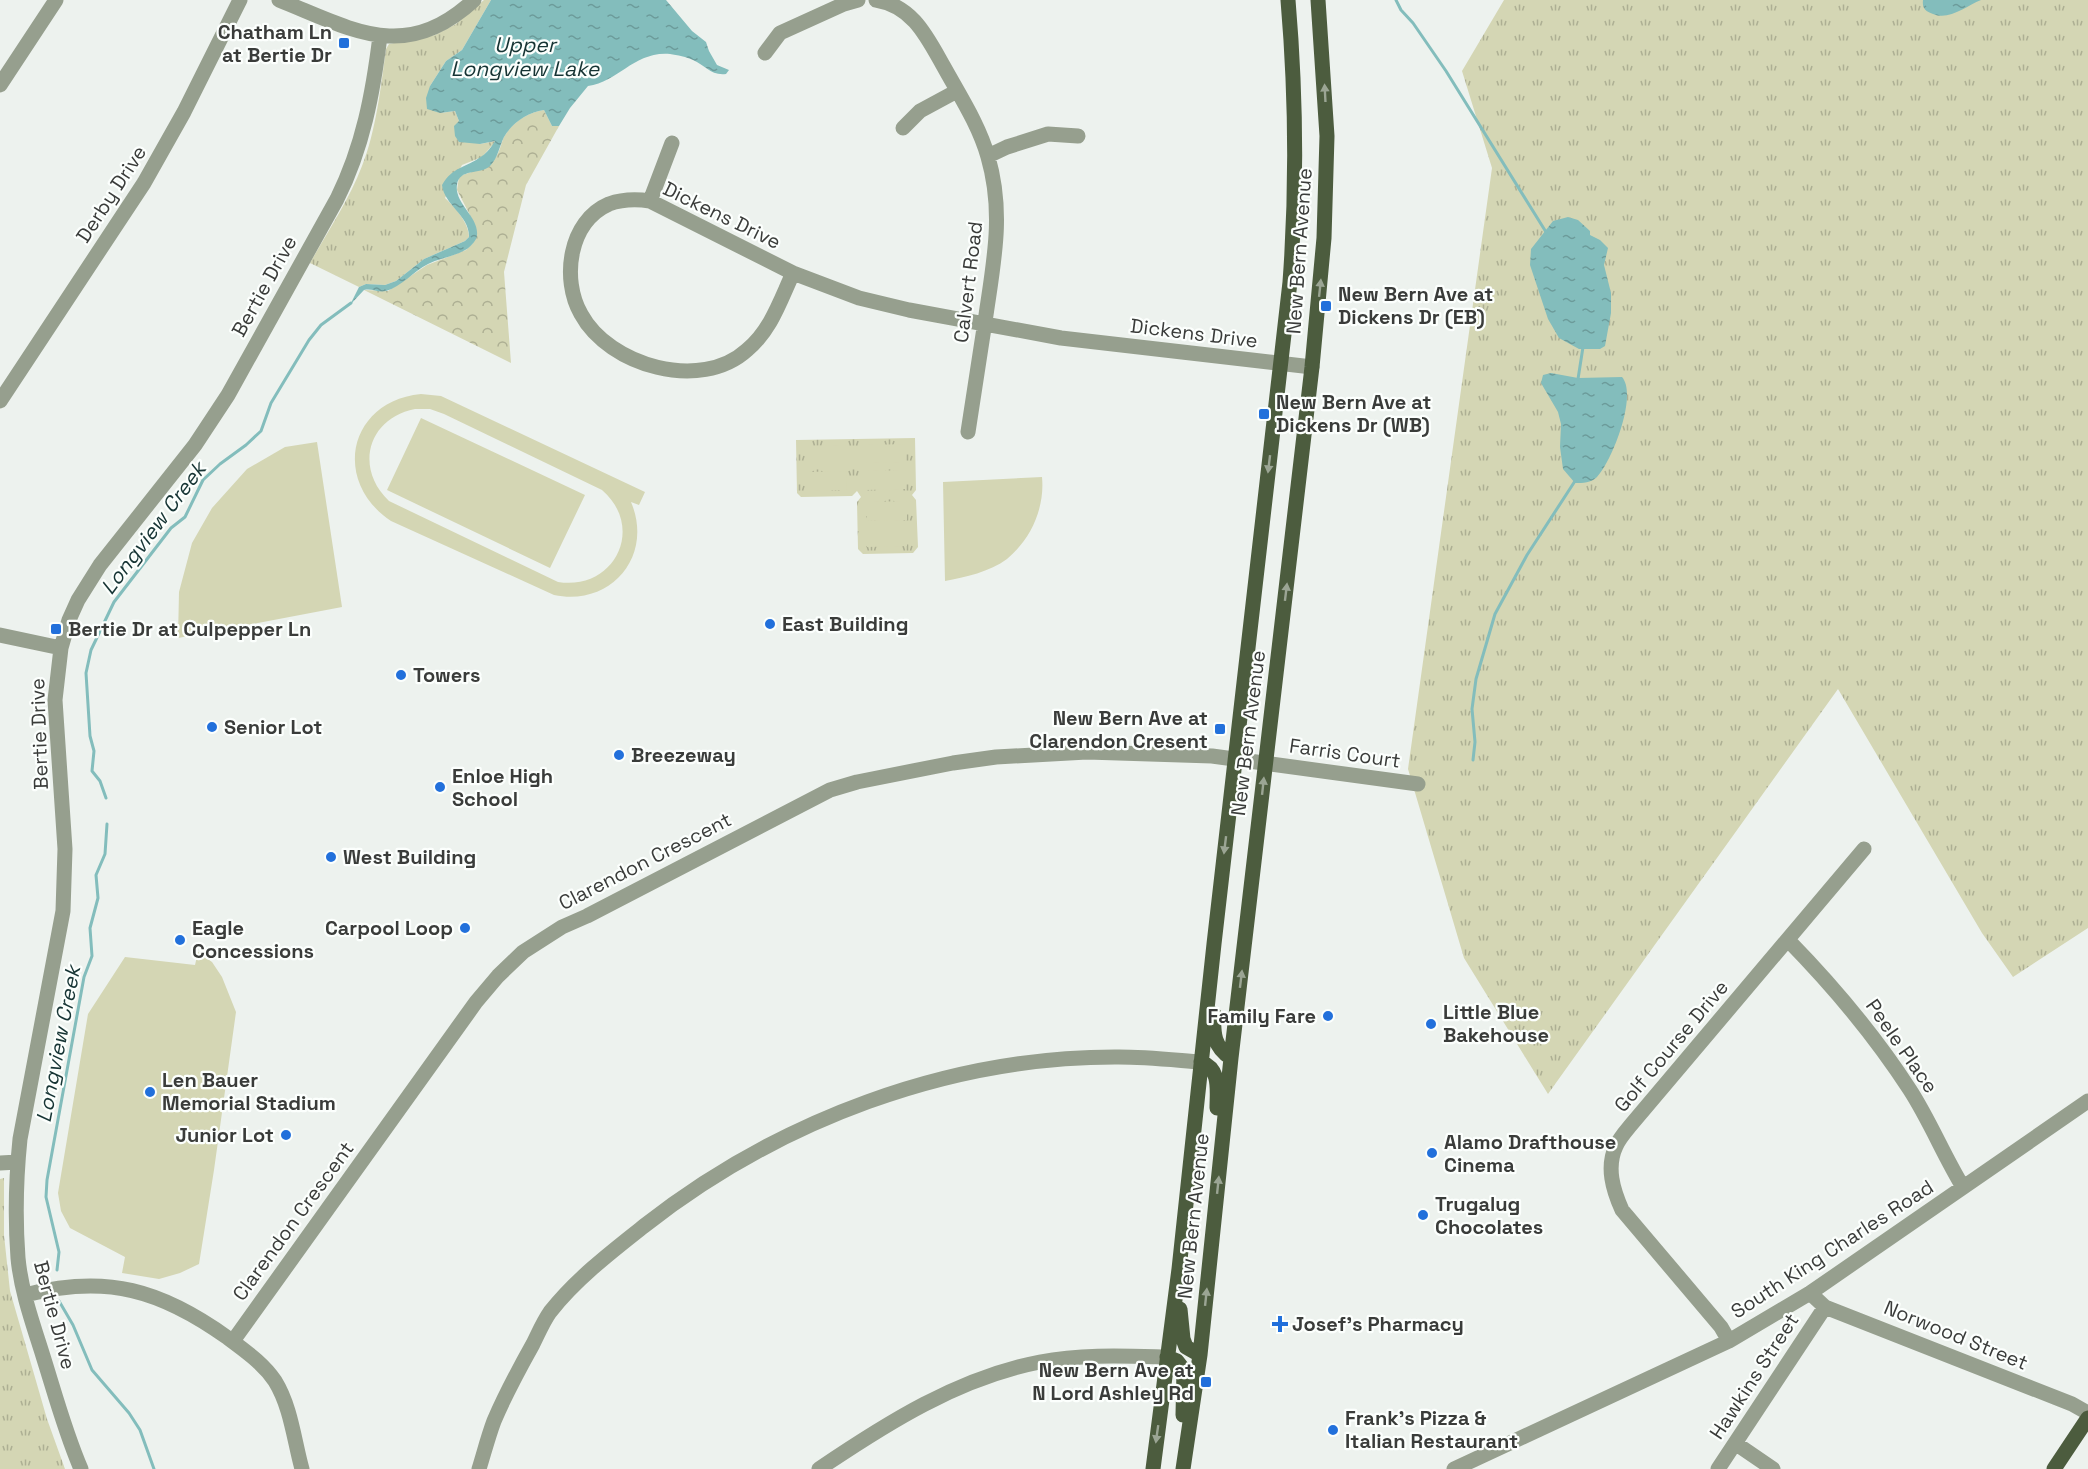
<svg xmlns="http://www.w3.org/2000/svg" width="2088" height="1469" font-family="'Space Grotesk',sans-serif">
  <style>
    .grass { fill: url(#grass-tufts) }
    .forest { fill: url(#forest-crowns) }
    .pitch { fill: #d4d6b4; fill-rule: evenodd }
    .water { fill: url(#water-ripples) }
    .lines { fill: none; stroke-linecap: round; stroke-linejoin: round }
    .stream { stroke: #83bdbc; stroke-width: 3 }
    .minor { stroke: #969f8e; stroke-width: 15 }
    .major { stroke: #4c5c3e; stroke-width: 15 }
    .oneway { fill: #9ba594 }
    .poi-dot { fill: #2270db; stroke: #fcfffd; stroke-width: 2 }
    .labels { text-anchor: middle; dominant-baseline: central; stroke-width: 4.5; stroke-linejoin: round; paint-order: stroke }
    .poi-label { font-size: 20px; font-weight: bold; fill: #3a3c3a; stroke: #fcfffd; text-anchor: start }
    .street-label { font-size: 20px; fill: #3a3c3a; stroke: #fcfffd }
    .water-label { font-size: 21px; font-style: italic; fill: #163434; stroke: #fcfffd }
  </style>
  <defs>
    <pattern id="grass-tufts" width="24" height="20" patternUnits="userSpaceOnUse" patternTransform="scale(1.5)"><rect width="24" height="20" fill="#d4d6b4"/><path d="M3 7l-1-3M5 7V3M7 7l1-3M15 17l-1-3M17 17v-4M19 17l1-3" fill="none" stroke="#adaf93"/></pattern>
    <pattern id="forest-crowns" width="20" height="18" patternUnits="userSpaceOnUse" patternTransform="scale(1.5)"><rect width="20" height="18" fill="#d4d6b4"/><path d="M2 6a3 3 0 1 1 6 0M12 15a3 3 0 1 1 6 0" fill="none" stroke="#adaf93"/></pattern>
    <pattern id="water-ripples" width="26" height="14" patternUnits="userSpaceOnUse" patternTransform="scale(1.5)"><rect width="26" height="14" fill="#83bdbc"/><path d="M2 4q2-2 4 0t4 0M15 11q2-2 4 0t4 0" fill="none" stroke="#6c9b9a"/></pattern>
  </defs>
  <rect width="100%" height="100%" fill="#edf2ee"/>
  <path class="grass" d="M 484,0 L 491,0 L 462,50 L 446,61 L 430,86 L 440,113 L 455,111 L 459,121 L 480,144 L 496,141 L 482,157 L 462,165 L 445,198 C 455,207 469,223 469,237 L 465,241 L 424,259 L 396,281 L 385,285 L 366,284 L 359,287 L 310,263 C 328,231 349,200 362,166 C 376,131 381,86 386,49 L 389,44 L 435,35 L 456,24 Z
    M 1504,0 L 2088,0 L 2088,928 L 2013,977 L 1982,933 L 1838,689 L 1548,1094 L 1464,958 L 1408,769 L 1492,168 L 1462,71 Z
    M 915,438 L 916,490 L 912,495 L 916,500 L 918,547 L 913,553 L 863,554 L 858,549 L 857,502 L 861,497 L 857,491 L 852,496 L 801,497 L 797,493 L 796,440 Z
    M 4,1178 L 4,1235 L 10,1291 L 47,1419 L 65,1469 L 0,1469 L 0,1179 Z"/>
  <path class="forest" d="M 544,110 L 552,126 L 559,126 L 526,185 L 504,272 L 511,363 L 364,290 L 388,291 L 427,265 L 466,250 L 473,243 L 475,225 L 457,190 L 459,177 C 472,170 484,172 496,157 C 499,152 501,145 503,139 C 510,124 527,112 544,110 Z"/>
  <path class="pitch" d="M 421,394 L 441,396 L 645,492 L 639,505 L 631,502 C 654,556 611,607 554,595 L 391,521 C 331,481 349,401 421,394 ZM 415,409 L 430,409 L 444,414 L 602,490 C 646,528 614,591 558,582 L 389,501 C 354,468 368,418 415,409 Z
    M 421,418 L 585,495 L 550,568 L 387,490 Z
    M 317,442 L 342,607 L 178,638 L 179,592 L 192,543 L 212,508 L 247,469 L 285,447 Z
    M 905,444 L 906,462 L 866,463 L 866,445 Z
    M 846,445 L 846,464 L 806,464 L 806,446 Z
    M 906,470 L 906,489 L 866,490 L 866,471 Z
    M 846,471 L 847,490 L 807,491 L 807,472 Z
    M 1042,477 C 1045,508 1031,539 1007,559 C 990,572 965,577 945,581 L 943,482 Z
    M 907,501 L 907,520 L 867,521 L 867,502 Z
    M 867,528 L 907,528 L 907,546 L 867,547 Z
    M 198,952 L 212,962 L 222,977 L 236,1012 L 214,1170 L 199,1264 L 180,1273 L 159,1279 L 122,1273 L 125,1257 L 70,1228 L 61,1211 L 58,1193 L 88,1014 L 125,957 L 195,965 Z"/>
  <path class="water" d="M 491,0 L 666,0 L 692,31 L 706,42 L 709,51 L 717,65 L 729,70 L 726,74 C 711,76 705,65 693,60 C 687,57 677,55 670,54 C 634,51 619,82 588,86 L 570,108 L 559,126 L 552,126 L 544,110 C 528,112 512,123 504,137 C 499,147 498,158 490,166 C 480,175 459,168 457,185 C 454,203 479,217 477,235 C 477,240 471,246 467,249 C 456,256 440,258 428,264 C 414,271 401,287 386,291 C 378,293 372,288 364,290 L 350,305 L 359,287 L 366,284 L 385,285 L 396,281 L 424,259 L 465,241 L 469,237 C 470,216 444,205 442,185 C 453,166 466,168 482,156 C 487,153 492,146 495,141 L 480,144 L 459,142 L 455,136 L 454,126 L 459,121 L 455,111 L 440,113 L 427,109 L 426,98 L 430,86 L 446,61 L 462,50 Z
    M 1923,0 L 1981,0 C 1966,6 1949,21 1933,14 C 1925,11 1922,8 1923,0 Z
    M 1568,217 L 1578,220 L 1590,231 L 1590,235 L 1600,240 L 1608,248 L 1604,265 L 1611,293 L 1611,313 L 1605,346 L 1600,349 L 1579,349 L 1559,338 L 1548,319 L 1530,265 L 1531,249 L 1553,221 Z
    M 1551,373 L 1578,378 L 1622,377 C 1638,395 1612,461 1597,477 C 1591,483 1583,483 1575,483 L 1563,469 L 1560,447 L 1561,424 L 1558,412 L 1541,383 L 1543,375 Z"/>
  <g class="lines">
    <path class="stream" d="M 1396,0 L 1401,10 L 1413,23 L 1446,71 L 1546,232
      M 1578,379 L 1583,347
      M 1473,760 L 1475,742 L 1472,709 L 1476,679 L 1495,614 L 1527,555 L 1575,481
      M 106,798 L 100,781 L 92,771 L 94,751 L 90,736 L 86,673 L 91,650 L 114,602 L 171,528 L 185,517 L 203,480 L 220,464 L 246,445 L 261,431 L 271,403 L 309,340 L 321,325 L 351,303
      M 57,1270 L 59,1252 L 46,1197 L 47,1180 L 84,977 L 92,956 L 90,928 L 98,898 L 96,875 L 105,854 L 107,824
      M 59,1301 L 73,1325 L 92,1370 L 129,1413 L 140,1430 L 154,1469"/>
    <path class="minor" d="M 279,0 C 352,29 405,64 474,0
      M 876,0 C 913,6 927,37 944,67 C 960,96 979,125 988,157 C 1004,212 994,260 986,315 C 980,354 974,393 968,432
      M 765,53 L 780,33 L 844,4 L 858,0
      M 0,85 L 56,0
      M 903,128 L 920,111 L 957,91
      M 988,156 L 1007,147 L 1048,134 L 1078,136
      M 650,201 L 672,143
      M 793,273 L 650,201 C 636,199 623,199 609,204 C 569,221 561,279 581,314 C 609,366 701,392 747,350 C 771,330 780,301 793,273 L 859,298 L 909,310 L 1061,338 L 1312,367
      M 0,401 L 144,183 L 184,112 L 240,0
      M 0,635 L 61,648
      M 1788,940 C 1834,987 1875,1036 1910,1090 C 1930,1121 1944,1156 1963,1187
      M 0,1163 L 18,1162
      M 1810,1293 L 1825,1307 L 2072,1404 L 2088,1413
      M 25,1295 C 107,1274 161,1290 228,1338 C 245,1351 263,1363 275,1381 C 291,1407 294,1440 302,1469
      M 233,1341 L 476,1002 L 498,976 L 523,952 L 562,927 L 587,916 L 830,790 L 857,782 L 953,763 L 996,757 L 1087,752 L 1212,756 L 1418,784
      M 1729,1341 L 1721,1327 L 1622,1210 C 1613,1190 1606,1167 1616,1146 C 1619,1139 1625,1132 1630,1126 L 1864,849
      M 1735,1443 L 1773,1469
      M 81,1469 C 65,1432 55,1394 43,1356 C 33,1324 21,1291 18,1258 C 15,1218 16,1178 20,1139 L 63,911 L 65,849 L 55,700 L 61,648 L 69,620 L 78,600 L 100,565 L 195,445 L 228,395 L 337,199 C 363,147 373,93 380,36
      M 479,1469 C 484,1453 488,1437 494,1421 C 505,1395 519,1369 533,1344 C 538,1334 543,1322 550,1312 C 576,1279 611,1252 644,1226 C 778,1121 948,1056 1119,1057 C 1146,1057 1174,1060 1201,1062
      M 819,1469 C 887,1423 958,1378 1040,1362 C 1082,1354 1125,1356 1167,1357
      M 1454,1469 L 1729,1341 L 1810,1293 L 2088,1101
      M 1718,1469 L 1825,1307"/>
    <path class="major" d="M 1214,1014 C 1213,1034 1214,1047 1231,1058
      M 1201,1062 C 1221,1069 1217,1090 1217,1108
      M 1180,1309 L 1183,1339 L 1186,1347 L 1200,1355
      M 1167,1357 L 1177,1361 L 1184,1370 L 1183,1415
      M 1153,1469 L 1179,1269 L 1214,944 L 1290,282 C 1297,188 1296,94 1288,0
      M 1183,1469 L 1200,1355 L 1231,1058 L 1312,367 L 1324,238 L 1327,136 L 1318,0
      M 2054,1469 L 2088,1418"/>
  </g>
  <defs><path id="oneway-solid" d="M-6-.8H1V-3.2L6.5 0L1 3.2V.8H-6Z" transform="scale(1.5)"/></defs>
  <g class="oneway">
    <use href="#oneway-solid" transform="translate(1325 93) rotate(-93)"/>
    <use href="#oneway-solid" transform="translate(1320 288) rotate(-84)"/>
    <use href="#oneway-solid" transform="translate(1269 464) rotate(97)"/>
    <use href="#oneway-solid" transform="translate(1286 592) rotate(-83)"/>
    <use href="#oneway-solid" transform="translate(1263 786) rotate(-84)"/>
    <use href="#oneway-solid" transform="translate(1225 845) rotate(97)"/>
    <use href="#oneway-solid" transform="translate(1241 979) rotate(-83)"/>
    <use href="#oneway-solid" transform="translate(1218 1185) rotate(-84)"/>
    <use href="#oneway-solid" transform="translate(1206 1297) rotate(-84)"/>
    <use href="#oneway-solid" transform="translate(1157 1434) rotate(98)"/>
  </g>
  <g class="poi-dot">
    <rect x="338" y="37" width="12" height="12" rx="3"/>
    <rect x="1320" y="300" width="12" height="12" rx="3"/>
    <rect x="1258" y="408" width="12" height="12" rx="3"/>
    <circle cx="770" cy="624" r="6"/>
    <rect x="50" y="623" width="12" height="12" rx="3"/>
    <circle cx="401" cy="675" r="6"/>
    <circle cx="212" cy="727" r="6"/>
    <rect x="1214" y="723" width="12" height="12" rx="3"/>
    <circle cx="619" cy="755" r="6"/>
    <circle cx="440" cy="787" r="6"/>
    <circle cx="331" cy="857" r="6"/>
    <circle cx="465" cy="928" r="6"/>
    <circle cx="180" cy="940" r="6"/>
    <circle cx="1328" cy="1016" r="6"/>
    <circle cx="1431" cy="1024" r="6"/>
    <circle cx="150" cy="1092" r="6"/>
    <circle cx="286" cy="1135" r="6"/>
    <circle cx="1432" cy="1153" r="6"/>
    <circle cx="1423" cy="1215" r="6"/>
    <path d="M1277 1315h6v6h6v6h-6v6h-6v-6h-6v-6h6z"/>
    <rect x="1200" y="1376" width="12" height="12" rx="3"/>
    <circle cx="1333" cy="1430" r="6"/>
  </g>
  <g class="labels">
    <g class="poi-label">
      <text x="332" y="32" text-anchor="end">Chatham Ln<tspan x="332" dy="23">at Bertie Dr</tspan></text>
      <text x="1338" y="294">New Bern Ave at<tspan x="1338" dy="23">Dickens Dr (EB)</tspan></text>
      <text x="1276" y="402">New Bern Ave at<tspan x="1276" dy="23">Dickens Dr (WB)</tspan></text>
      <text x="782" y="624">East Building</text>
      <text x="68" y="629">Bertie Dr at Culpepper Ln</text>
      <text x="413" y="675">Towers</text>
      <text x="1208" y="718" text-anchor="end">New Bern Ave at<tspan x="1208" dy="23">Clarendon Cresent</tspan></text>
      <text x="224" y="727">Senior Lot</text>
      <text x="631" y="755">Breezeway</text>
      <text x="452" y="776">Enloe High<tspan x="452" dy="23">School</tspan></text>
      <text x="343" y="857">West Building</text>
      <text x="192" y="928">Eagle<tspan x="192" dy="23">Concessions</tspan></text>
      <text x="453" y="928" text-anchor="end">Carpool Loop</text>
      <text x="1443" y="1012">Little Blue<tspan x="1443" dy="23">Bakehouse</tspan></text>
      <text x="1316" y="1016" text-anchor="end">Family Fare</text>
      <text x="162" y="1080">Len Bauer<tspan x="162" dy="23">Memorial Stadium</tspan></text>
      <text x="274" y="1135" text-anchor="end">Junior Lot</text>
      <text x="1444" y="1142">Alamo Drafthouse<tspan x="1444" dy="23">Cinema</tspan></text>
      <text x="1435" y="1204">Trugalug<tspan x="1435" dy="23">Chocolates</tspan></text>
      <text x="1292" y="1324">Josef's Pharmacy</text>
      <text x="1194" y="1370" text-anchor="end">New Bern Ave at<tspan x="1194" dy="23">N Lord Ashley Rd</tspan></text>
      <text x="1345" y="1418">Frank's Pizza &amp;<tspan x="1345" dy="23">Italian Restaurant</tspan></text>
    </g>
    <g class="street-label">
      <text transform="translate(111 194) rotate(-57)">Derby Drive</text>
      <text transform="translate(722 215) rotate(26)">Dickens Drive</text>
      <text transform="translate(1299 251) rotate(-86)">New Bern Avenue</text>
      <text transform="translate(968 282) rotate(-83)">Calvert Road</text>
      <text transform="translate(264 286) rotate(-61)">Bertie Drive</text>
      <text transform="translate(1194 333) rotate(7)">Dickens Drive</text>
      <text transform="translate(1248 733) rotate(-83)">New Bern Avenue</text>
      <text transform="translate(39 734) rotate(-92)">Bertie Drive</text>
      <text transform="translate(1345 753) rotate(8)">Farris Court</text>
      <text transform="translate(645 861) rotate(-27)">Clarendon Crescent</text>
      <text transform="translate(1671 1046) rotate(-50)">Golf Course Drive</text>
      <text transform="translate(1902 1046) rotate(55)">Peele Place</text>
      <text transform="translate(1193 1216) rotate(-84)">New Bern Avenue</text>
      <text transform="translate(293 1221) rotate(-54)">Clarendon Crescent</text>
      <text transform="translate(1832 1249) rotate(-33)">South King Charles Road</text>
      <text transform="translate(55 1315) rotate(75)">Bertie Drive</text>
      <text transform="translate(1956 1335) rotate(22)">Norwood Street</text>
      <text transform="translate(1754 1376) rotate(-57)">Hawkins Street</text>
    </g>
    <g class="water-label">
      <text x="525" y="44">Upper<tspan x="525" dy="24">Longview Lake</tspan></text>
      <text transform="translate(153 528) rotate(-53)">Longview Creek</text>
      <text transform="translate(58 1044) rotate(-79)">Longview Creek</text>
    </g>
  </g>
</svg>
